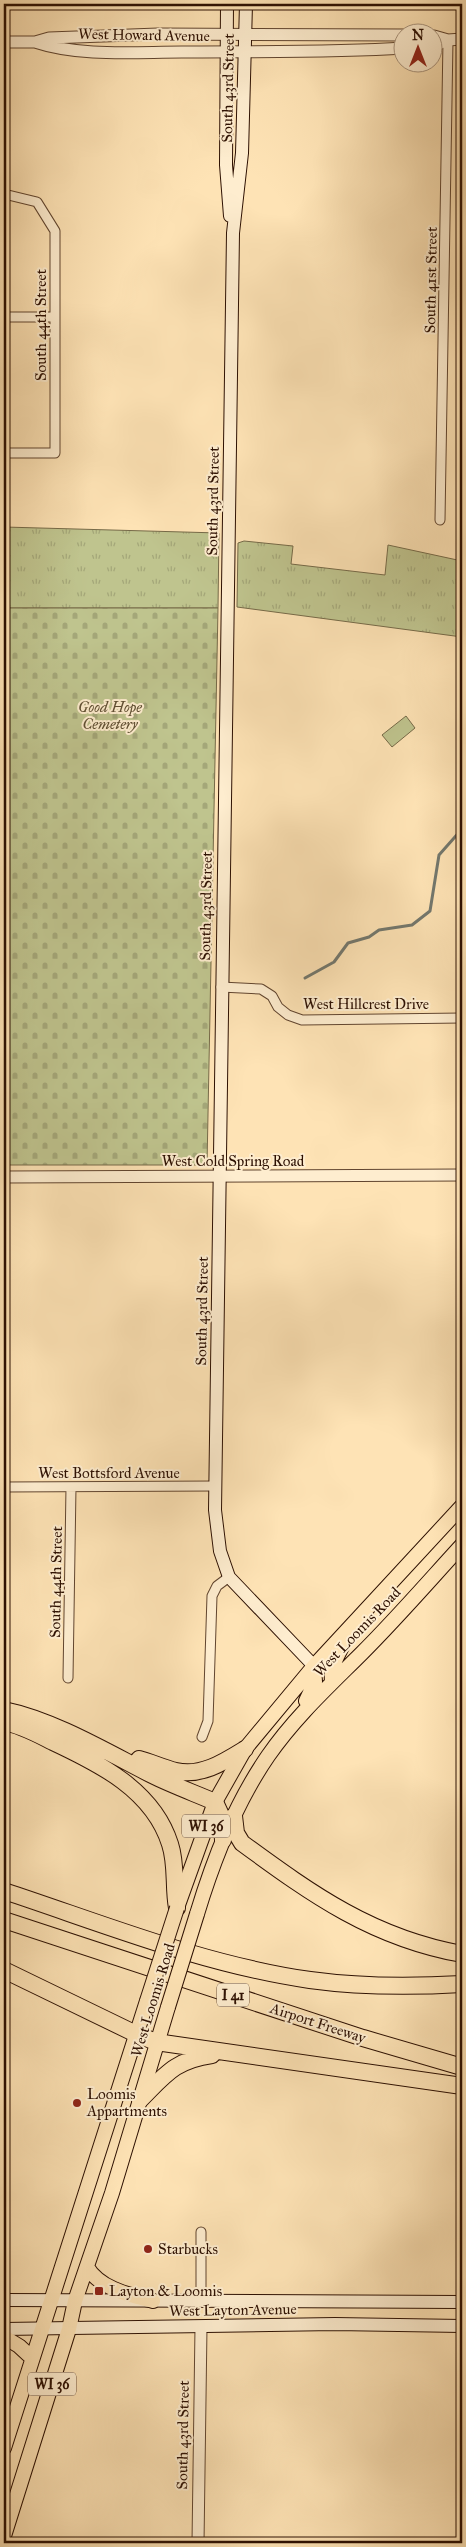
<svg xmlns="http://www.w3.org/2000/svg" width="466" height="2547" font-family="'IM FELL Great Primer',serif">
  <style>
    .grass { fill: url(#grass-tufts); stroke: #766a48 }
    .cemetery { fill: url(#cemetery-stones); stroke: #766a48 }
    .pitch { fill: #bfc48e; stroke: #766a48 }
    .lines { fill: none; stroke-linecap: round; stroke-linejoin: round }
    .stream { stroke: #73786e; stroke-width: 3 }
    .minor-casing { stroke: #61452f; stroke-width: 11 }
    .tertiary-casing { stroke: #61452f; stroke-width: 13 }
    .secondary-casing { stroke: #2d1002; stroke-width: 14 }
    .primary-casing { stroke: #2d1002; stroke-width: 16 }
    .motorway-casing { stroke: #2d1002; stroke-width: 18 }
    .minor { stroke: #feedcf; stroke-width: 9 }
    .tertiary { stroke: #feedcf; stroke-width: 11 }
    .secondary { stroke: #feedcf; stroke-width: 12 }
    .primary { stroke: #fee3b5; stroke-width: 14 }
    .motorway { stroke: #fee3b5; stroke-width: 16 }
    .primary-bridge-casing { stroke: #2d1002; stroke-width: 16; stroke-linecap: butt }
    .primary-bridge { stroke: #fee3b5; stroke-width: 14 }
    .poi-dot { fill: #8f2418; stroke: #feedcf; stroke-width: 2 }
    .labels { text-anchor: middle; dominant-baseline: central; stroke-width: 4; stroke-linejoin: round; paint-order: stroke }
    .shield { fill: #feedcf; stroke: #6c5240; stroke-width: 1 }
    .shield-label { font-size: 14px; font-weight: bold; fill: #2d1002 }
    .street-label { font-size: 15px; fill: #2d1002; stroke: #feedcf }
    .park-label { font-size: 15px; font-style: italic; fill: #604f33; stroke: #feedcf }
    .poi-label { font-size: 15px; fill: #2d1002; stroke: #feedcf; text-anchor: start }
  </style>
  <defs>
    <pattern id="grass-tufts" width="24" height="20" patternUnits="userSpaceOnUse" patternTransform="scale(1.25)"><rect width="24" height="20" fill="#bfc48e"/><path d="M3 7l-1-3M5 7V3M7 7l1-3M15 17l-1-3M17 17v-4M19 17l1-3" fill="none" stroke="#a4a779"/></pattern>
    <pattern id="cemetery-stones" width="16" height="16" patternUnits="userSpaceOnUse" patternTransform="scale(1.25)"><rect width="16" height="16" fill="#bfc48e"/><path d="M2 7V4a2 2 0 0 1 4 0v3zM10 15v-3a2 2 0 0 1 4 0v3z" fill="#a4a779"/></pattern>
  </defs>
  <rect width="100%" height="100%" fill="#fee3b5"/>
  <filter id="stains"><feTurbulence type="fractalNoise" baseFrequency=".004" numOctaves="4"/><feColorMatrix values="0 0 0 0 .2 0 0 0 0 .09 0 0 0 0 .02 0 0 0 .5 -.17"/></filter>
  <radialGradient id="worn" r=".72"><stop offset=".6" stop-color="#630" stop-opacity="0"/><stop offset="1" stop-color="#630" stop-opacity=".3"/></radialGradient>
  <path class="grass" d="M 4,527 L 219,533 L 218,608 L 4,608 Z
    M 244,541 L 293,546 L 291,564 L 385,575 L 388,545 L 462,561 L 462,637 L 237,607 L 238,543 Z"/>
  <path class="cemetery" d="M 4,608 L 218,608 L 207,1165 L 4,1165 Z"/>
  <path class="pitch" d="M 406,716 L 415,728 L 392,747 L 382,735 Z"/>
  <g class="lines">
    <path class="stream" d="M 305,978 L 334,962 L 348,943 L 369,937 L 379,930 L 412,925 L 430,911 L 439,855 L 462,829"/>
    <defs>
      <path id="minor" d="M 4,194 L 37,202 L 55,231 L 55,453 L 4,453
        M 4,317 L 54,317
        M 440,520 L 448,40
        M 221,987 L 261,989 L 272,996 L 278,1007 L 288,1015 L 302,1020 L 462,1018
        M 4,1487 L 215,1486
        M 68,1678 L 71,1487
        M 202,1737 L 208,1721 L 212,1596 L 217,1586 L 229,1577
        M 201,2302 L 201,2232"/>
      <path id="tertiary" d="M 434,36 L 448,40 L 462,39
        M 4,42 L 35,42 L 49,38 L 158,34 L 404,35
        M 35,42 C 80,57 135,52 182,52 C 256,51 330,53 404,48
        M 434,46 L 448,40
        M 4,1177 L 462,1175
        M 198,2543 L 201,2327"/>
      <path id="secondary" d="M 227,4 L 226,165 L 230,216
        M 246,4 L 242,153 L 233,233 L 215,1510 L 220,1551 L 229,1577 L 314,1666
        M 4,2300 L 462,2302
        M 4,2329 L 335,2324 L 462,2326"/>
      <path id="primary" d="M 332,1681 C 330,1665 341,1649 348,1636
        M 306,1701 L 315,1682 L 314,1666
        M 178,1905 L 215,1802 L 245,1749 L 314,1666 L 462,1506
        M 197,1914 C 214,1858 235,1804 268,1756 C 295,1717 329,1686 362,1653 C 397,1618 429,1581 462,1545
        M 87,2267 C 100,2289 130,2295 153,2301
        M 4,2337 L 19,2346 L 32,2358
        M 4,2448 L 147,2001
        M 4,2536 L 69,2329 L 75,2301 L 112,2193 L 168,2007"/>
      <path id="motorway" d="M 4,1710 C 53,1720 107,1752 152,1775 C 172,1785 194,1793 215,1802 L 221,1815 L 223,1840
        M 4,1722 C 21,1725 37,1734 53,1742 C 100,1764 153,1790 170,1844 C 177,1865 173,1887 177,1908
        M 139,1759 C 151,1762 163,1768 176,1771 C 201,1777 224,1762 245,1749
        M 234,1816 L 236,1833 L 242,1843 C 313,1895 373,1938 462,1954
        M 4,1891 C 104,1924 205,1965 310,1980 C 361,1987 412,1987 462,1984
        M 4,1920 L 363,2038 L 462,2067
        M 4,1970 L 136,2034 L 156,2042 L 462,2086
        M 140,2100 C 165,2075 175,2060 212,2055"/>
    </defs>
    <use href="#minor" class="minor-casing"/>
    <use href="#tertiary" class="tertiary-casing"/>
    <use href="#secondary" class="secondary-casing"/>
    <use href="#primary" class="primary-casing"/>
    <use href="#motorway" class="motorway-casing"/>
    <use href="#minor" class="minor"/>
    <use href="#tertiary" class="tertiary"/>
    <use href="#secondary" class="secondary"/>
    <use href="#primary" class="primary"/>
    <use href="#motorway" class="motorway"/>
    <defs>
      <path id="primary-bridge" d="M 147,2001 L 177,1908
        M 168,2007 L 197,1914"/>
    </defs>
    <use href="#primary-bridge" class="primary-bridge-casing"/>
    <use href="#primary-bridge" class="primary-bridge"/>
  </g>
  <g class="poi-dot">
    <circle cx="77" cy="2103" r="5"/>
    <circle cx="148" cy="2249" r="5"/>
    <rect x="94" y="2286" width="10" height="10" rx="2.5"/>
  </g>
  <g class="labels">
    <g class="shield">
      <rect x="182" y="1814.5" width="48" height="23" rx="4"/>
      <rect x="217" y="1983.5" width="32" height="23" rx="4"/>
      <rect x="28" y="2372.5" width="48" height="23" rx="4"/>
    </g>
    <g class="shield-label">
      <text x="206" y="1826">WI 36</text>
      <text x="233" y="1995">I 41</text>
      <text x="52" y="2384">WI 36</text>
    </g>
    <g class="street-label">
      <text transform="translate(144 35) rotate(1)">West Howard Avenue</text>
      <text transform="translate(228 88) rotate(-89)">South 43rd Street</text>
      <text transform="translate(431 280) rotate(-89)">South 41st Street</text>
      <text transform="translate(41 325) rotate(-90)">South 44th Street</text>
      <text transform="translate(213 501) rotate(-89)">South 43rd Street</text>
      <text transform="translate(206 906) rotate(-89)">South 43rd Street</text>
      <text x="366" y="1004">West Hillcrest Drive</text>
      <text x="233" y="1161">West Cold Spring Road</text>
      <text transform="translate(202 1311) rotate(-89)">South 43rd Street</text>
      <text x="109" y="1473">West Bottsford Avenue</text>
      <text transform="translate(56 1582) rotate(-89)">South 44th Street</text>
      <text transform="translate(357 1632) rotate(-46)">West Loomis Road</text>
      <text transform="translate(153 2000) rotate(-73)">West Loomis Road</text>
      <text transform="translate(318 2023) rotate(18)">Airport Freeway</text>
      <text transform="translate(233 2310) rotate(-1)">West Layton Avenue</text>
      <text transform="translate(183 2435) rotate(-89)">South 43rd Street</text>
    </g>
    <g class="park-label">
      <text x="110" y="707">Good Hope<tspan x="110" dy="17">Cemetery</tspan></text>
    </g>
    <g class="poi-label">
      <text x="87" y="2094">Loomis<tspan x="87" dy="17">Appartments</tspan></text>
      <text x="158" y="2249">Starbucks</text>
      <text x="109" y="2291">Layton &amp; Loomis</text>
    </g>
  </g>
  <rect width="466" height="2547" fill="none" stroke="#fee3b5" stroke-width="20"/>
  <rect x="5" y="5" width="456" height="2537" fill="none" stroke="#2d1002" stroke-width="2.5"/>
  <rect x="10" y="10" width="446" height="2527" fill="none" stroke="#2d1002"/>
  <g transform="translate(418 48)"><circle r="24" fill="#feedcf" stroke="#aa957d"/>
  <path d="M0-4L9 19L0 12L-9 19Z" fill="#8f2418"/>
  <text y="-8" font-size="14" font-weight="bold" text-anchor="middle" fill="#2d1002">N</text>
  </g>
  <rect width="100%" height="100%" filter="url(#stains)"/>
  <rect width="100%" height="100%" fill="url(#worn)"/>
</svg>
